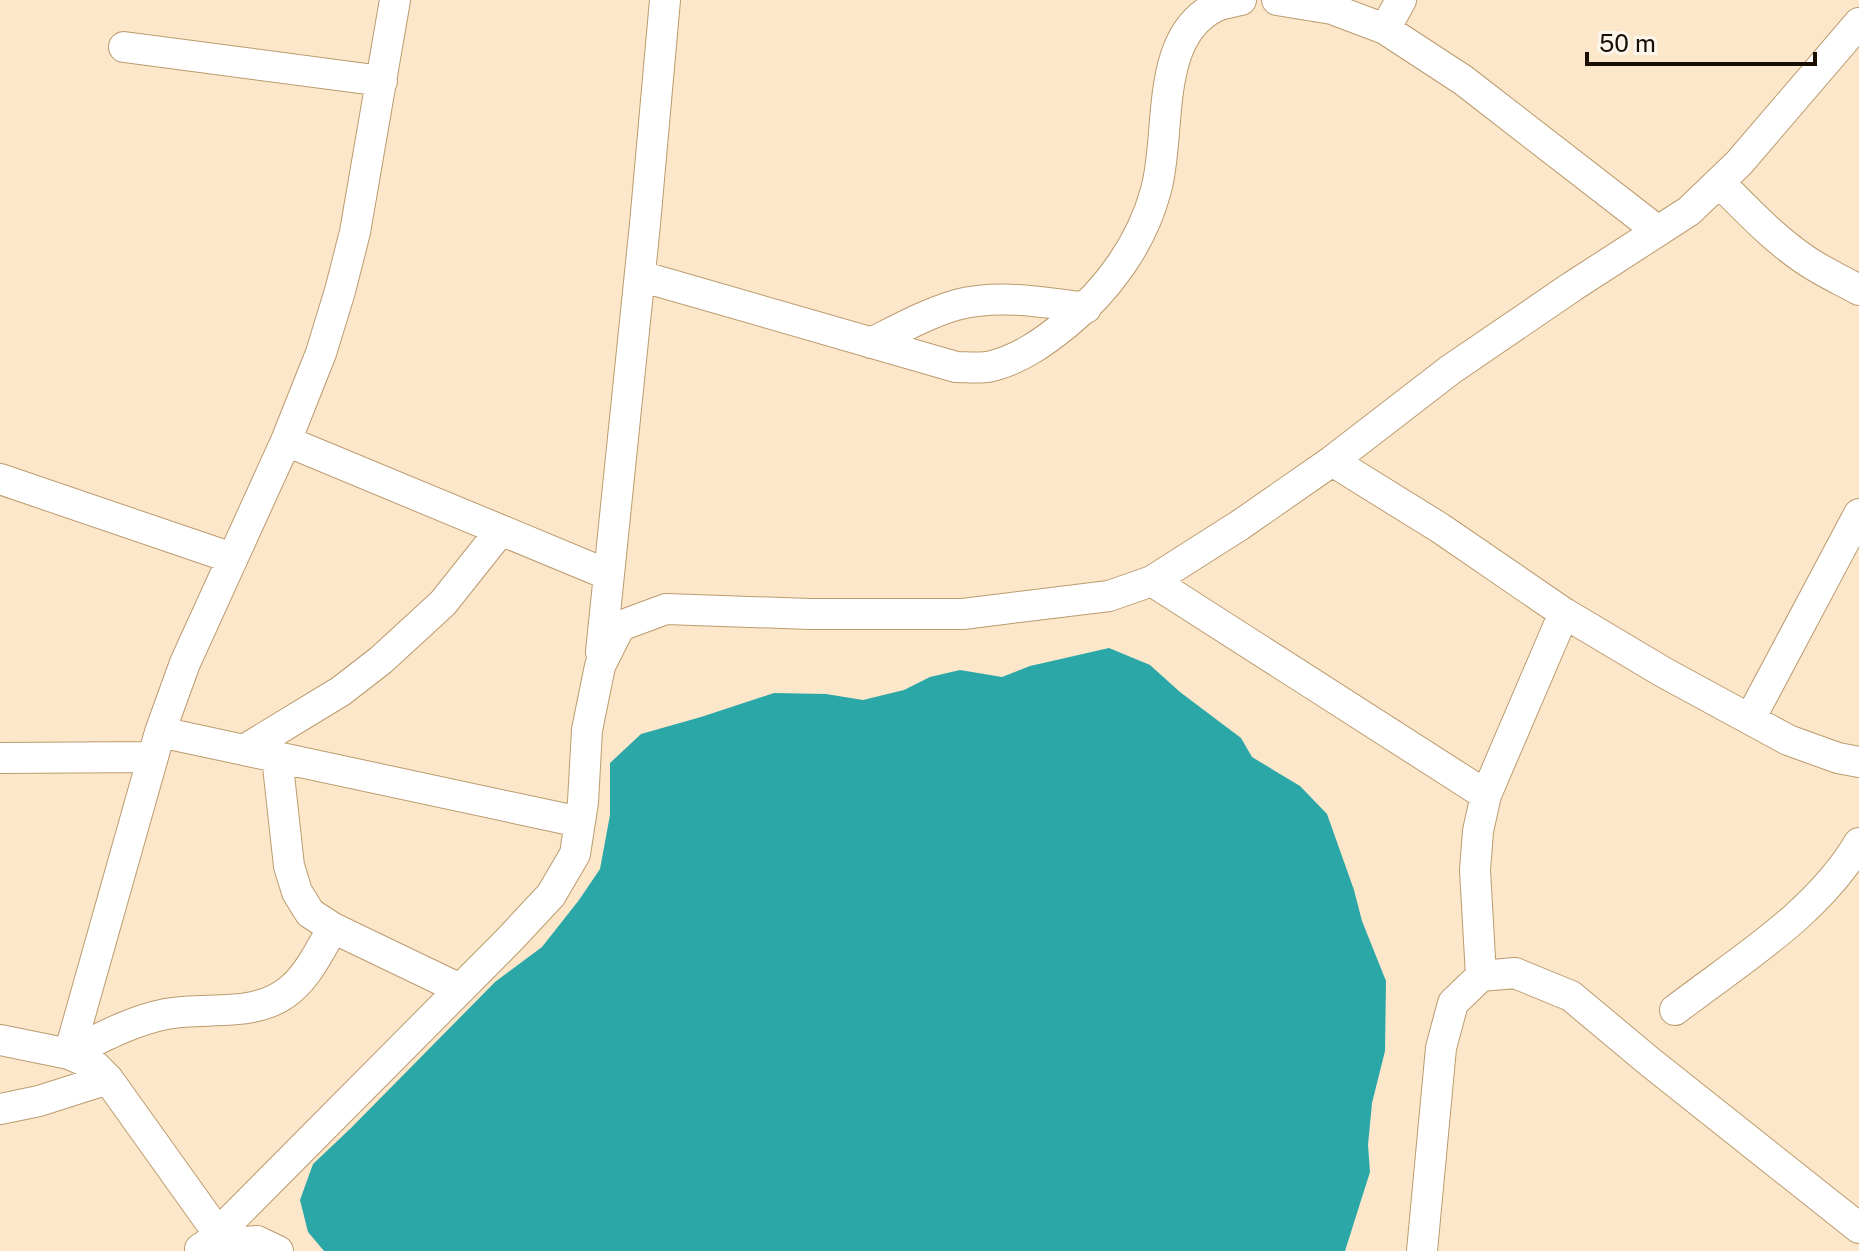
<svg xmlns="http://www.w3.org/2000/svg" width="1859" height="1251" font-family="'Public Sans',sans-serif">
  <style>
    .water { fill: #2ba7a7 }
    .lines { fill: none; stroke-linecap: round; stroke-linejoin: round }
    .minor-casing { stroke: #bc9b6e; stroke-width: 32 }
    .minor { stroke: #fff; stroke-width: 30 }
  </style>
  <rect width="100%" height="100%" fill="#fce7cb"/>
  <path class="water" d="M 1109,648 L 1150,665 L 1180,692 L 1241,738 L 1252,757 L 1300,786 L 1327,814 L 1354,890 L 1362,921 L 1386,981 L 1385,1051 L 1372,1103 L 1368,1145 L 1370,1172 L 1345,1251 L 324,1251 L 308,1232 L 300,1200 L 313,1164 L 351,1128 L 495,982 L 542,947 L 579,900 L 600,869 L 610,815 L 610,763 L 641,734 L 701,717 L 774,693 L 826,694 L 863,700 L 904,690 L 930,677 L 960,670 L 1002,677 L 1030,666 Z"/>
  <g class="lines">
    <defs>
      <path id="minor" d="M 1277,0 L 1332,9 L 1385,29 L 1463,80 L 1658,231
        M 1385,29 L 1401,0
        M 124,47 L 382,81
        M 1719,182 C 1746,209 1772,237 1804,259 C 1821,271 1841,280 1859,290
        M 640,276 L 956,367 C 967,367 981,369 992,366 C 1020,359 1044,342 1066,324 C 1108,290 1142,243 1156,190 C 1172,133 1153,36 1217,6 C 1224,3 1233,2 1241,0
        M 871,343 C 899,329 926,314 956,305 C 998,294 1044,302 1086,308
        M 286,441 L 609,575
        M 1332,461 L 1440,528 L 1564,613 L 1663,672 L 1788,740 L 1838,758 L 1859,762
        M 0,479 L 232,558
        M 1152,581 L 1486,795
        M 601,652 L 645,224 L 665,0
        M 1750,719 L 1859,514
        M 160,732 L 580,822
        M 244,750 L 341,691 L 381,660 L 443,603 L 501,530
        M 277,757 L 289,866 L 297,892 L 310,913 L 333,928 L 460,989
        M 0,758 L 153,757
        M 1481,976 L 1475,870 L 1478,831 L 1486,795 L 1564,613
        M 1675,1010 C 1740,960 1817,914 1859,843
        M 0,1040 L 69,1054 L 94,1065 L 108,1079 L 218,1233
        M 69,1054 L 160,732 L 185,663 L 286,441 L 321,353 L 340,291 L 355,232 L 395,0
        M 69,1054 C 100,1038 131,1021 166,1014 C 207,1006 257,1019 291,989 C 309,974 321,948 333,928
        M 0,1109 L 39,1101 L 108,1079
        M 206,1245 L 509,940 L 551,895 L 575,854 L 583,802 L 587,730 L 600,666 L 620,626 L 666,609 L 810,614 L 963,614 L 1109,596 L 1152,581 L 1240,525 L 1332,461 L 1450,370 L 1573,286 L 1689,211 L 1739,163 L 1859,23
        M 200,1249 L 206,1245 L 257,1241 L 278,1251
        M 1422,1251 L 1441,1048 L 1453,1003 L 1481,976 L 1515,973 L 1571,996 L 1650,1062 L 1859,1228"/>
    </defs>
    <use href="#minor" class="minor-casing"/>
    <use href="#minor" class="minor"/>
  </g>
  <path d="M1587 52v12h228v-12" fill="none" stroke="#1a0e00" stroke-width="4"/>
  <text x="1599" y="52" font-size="24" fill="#1a0e00" stroke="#fdf6ed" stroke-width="6" paint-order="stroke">50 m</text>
</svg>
